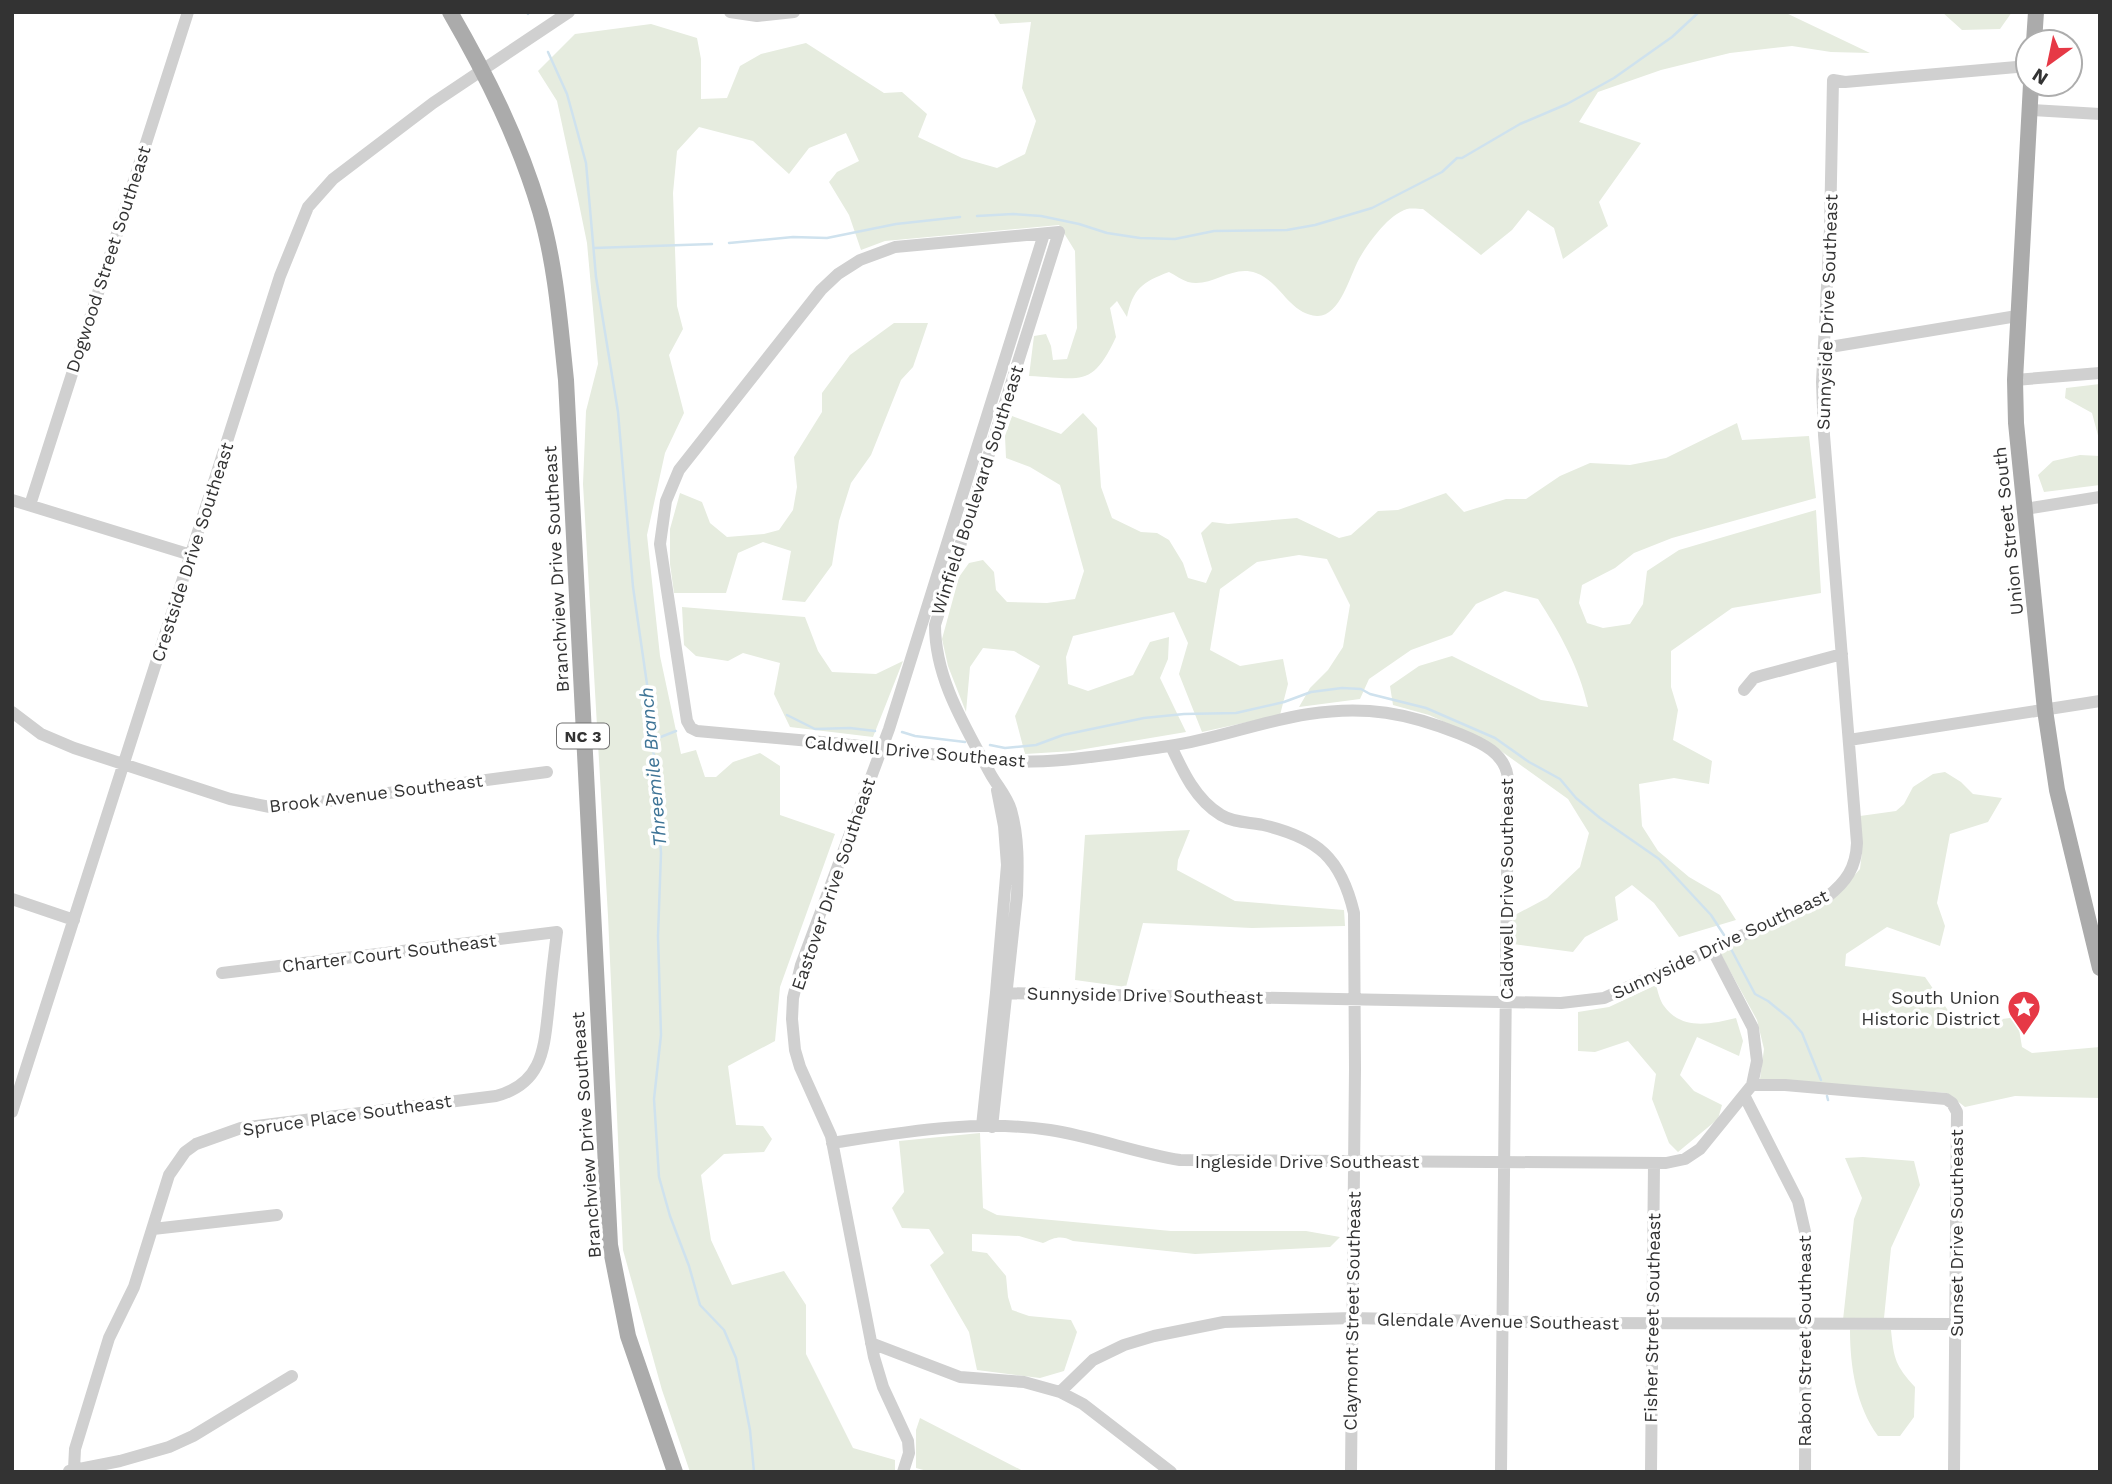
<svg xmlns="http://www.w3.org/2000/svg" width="2112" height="1484" font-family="'Work Sans',sans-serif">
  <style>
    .green { fill: #e6ecdf }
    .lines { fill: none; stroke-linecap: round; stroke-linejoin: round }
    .stream { stroke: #cfe2ee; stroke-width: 2.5 }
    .minor { stroke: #d0d0d0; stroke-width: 12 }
    .major { stroke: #ababab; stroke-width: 16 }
    .labels { text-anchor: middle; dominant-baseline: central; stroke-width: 7; stroke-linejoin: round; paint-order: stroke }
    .shield { fill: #fff; stroke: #707070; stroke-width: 2 }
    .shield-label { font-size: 16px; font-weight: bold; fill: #333 }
    .street-label { font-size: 18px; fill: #333; stroke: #fff }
    .poi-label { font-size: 18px; fill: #333; stroke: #fff; text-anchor: end }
    .water-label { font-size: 19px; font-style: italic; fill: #3f7597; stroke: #fff }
  </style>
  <rect width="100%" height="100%" fill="#fff"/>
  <path class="green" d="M 993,12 L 1784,12 L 1870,53 L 1831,52 L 1792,46 L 1730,53 L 1661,70 L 1598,92 L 1579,122 L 1641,143 L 1599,202 L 1608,226 L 1563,259 L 1554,228 L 1528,210 L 1512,230 L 1481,255 L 1423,209 C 1419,209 1412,208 1407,209 C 1388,215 1369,242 1359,259 C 1350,275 1340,317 1317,316 C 1289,314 1280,281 1256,273 C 1232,264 1212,288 1188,282 C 1182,280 1175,275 1169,272 C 1142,282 1133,289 1127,317 L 1117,301 L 1110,308 L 1116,337 C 1092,389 1080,378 1029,376 L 1034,336 L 1046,334 L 1051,346 L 1053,360 L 1067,359 L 1077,328 L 1075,251 L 1059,225 L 885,241 L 861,250 L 849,215 L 829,182 L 837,172 L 859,161 L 846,133 L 809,148 L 789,174 L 753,141 L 699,127 L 677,151 L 673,193 L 677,306 L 683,329 L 669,355 L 684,413 L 665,453 L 647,535 L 660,656 L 681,754 L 696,750 L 705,777 L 716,777 L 733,762 L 760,753 L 780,766 L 780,815 L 835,834 L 780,987 L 775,1041 L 728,1066 L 736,1125 L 763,1126 L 772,1139 L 764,1152 L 724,1154 L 701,1175 L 711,1240 L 732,1285 L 784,1271 L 806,1305 L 806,1354 L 853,1448 L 895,1460 L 895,1472 L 690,1472 L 662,1390 L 623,1250 L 608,916 L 583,484 L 586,411 L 598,364 L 587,243 L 578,199 L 557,101 L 538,71 L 575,34 L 651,24 L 697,38 L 701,59 L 701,99 L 727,98 L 740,66 L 761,54 L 806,43 L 884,93 L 902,92 L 927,114 L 918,137 L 962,158 L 997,168 L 1025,154 L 1036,121 L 1022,88 L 1031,22 L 1000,24 Z
    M 1942,12 L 2012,12 L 2000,29 L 1962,30 Z
    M 894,323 L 928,323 L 913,367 L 901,380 L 871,455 L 851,483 L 839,521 L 832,565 L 805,602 L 782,600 L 791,551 L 763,542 L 738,553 L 726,593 L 674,593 L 670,564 L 670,529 L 680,493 L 702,502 L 710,523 L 727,537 L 764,534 L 779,530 L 793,510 L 797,487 L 794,457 L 822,412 L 822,393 L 850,355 Z
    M 2100,384 L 2100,443 L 2092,413 L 2065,398 L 2066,388 Z
    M 1083,413 L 1097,428 L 1101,487 L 1112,518 L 1141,532 L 1157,533 L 1169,540 L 1183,563 L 1188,578 L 1206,583 L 1212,569 L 1201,533 L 1212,522 L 1228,524 L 1297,518 L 1339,538 L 1351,535 L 1378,511 L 1398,510 L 1446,493 L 1464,512 L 1506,499 L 1526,499 L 1560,476 L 1590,463 L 1630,465 L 1666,458 L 1737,423 L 1742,440 L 1809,436 L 1816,498 L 1672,538 L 1634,553 L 1615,568 L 1582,585 L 1579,603 L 1587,623 L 1603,628 L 1630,624 L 1643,604 L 1647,571 L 1679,550 L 1816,510 L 1821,593 L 1732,608 L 1671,651 L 1671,687 L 1678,710 L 1673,740 L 1712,761 L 1709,784 L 1674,778 L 1639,784 L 1642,826 L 1658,851 L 1689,877 L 1720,895 L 1736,920 L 1679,937 L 1654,903 L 1632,885 L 1615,897 L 1618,920 L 1585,937 L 1573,952 L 1513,944 L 1513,916 L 1547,898 L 1580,867 L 1589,833 L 1568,799 L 1487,741 L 1429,715 L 1393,705 L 1390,686 L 1419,666 L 1452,656 L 1541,700 L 1588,707 C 1579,667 1560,633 1538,599 L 1505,591 L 1476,604 L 1452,635 L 1411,650 L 1369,679 L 1360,699 L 1299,707 L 1310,688 L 1328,670 L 1343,647 L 1350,605 L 1327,559 L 1299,555 L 1257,562 L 1220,589 L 1210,650 L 1240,666 L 1283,659 L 1288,684 L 1280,715 L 1202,732 L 1179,674 L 1188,643 L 1174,612 L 1073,636 L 1066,657 L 1068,684 L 1088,691 L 1133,675 L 1150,642 L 1169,637 L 1168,659 L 1160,678 L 1186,732 L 1073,751 L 1025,754 L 1015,716 L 1040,666 L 1014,651 L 983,648 L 970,667 L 966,712 L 948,666 L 942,639 L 959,577 L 969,563 L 983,560 L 994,572 L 996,590 L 1007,602 L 1047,603 L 1075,599 L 1084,571 L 1060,485 L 1030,467 L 1006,458 L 1005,436 L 1012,416 L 1061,434 Z
    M 2080,455 L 2100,456 L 2100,485 L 2044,492 L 2038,475 L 2053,461 Z
    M 682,607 L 805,617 L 818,651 L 832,672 L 876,674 L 903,661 L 873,737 L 790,727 L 774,694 L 780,663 L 743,653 L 728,661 L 696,656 L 684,645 Z
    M 1945,772 L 1961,782 L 1973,794 L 2002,798 L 1988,822 L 1950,834 L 1937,903 L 1945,926 L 1940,946 L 1887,927 L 1846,954 L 1845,966 L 1925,977 L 1958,1025 L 2017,1017 L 2022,1047 L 2032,1053 L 2100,1047 L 2100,1098 L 2015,1096 L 1965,1107 L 1947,1093 L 1760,1079 L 1764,1049 L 1757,1020 L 1719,951 L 1835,897 L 1860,869 L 1862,852 L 1860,816 L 1896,811 L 1904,804 L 1913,787 L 1933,774 Z
    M 1190,830 L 1178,860 L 1177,870 L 1235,901 L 1344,910 L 1345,926 L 1252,928 L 1143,923 L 1126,987 L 1075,980 L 1085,835 Z
    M 1656,985 C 1658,992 1660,1001 1664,1006 C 1682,1031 1711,1024 1736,1018 L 1743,1041 L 1739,1056 L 1697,1037 L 1680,1075 L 1694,1091 L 1722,1105 L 1718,1119 L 1678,1152 L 1669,1143 L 1652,1099 L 1656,1074 L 1628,1041 L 1595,1052 L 1578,1051 L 1578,1012 L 1609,1007 Z
    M 980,1133 L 983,1208 L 997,1215 L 1171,1231 L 1306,1231 L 1340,1237 L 1330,1247 L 1195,1254 L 1073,1241 C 1061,1235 1055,1237 1043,1243 L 1019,1236 L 972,1234 L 972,1251 L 987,1253 L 1006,1276 L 1008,1297 L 1012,1310 L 1029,1316 L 1071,1320 L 1077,1332 L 1064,1371 L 1040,1378 L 977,1370 L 969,1332 L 930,1265 L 944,1253 L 929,1229 L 902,1228 L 892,1208 L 904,1192 L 899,1141 Z
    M 1863,1157 L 1914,1161 L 1920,1185 L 1891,1248 L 1884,1318 L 1843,1320 L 1854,1219 L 1862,1198 L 1845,1158 Z
    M 1850,1330 L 1891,1330 C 1894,1359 1895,1365 1915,1387 L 1914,1417 L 1900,1436 L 1878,1436 C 1856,1406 1850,1366 1850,1330 Z
    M 920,1418 L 1025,1472 L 931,1472 L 916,1468 L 916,1430 Z"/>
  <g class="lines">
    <path class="stream" d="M 527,12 L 528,14
      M 548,52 L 567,94 L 586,163 L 596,277 L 618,412 L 633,587 L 650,705 L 661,853 L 658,936 L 661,1035 L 654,1099 L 659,1177 L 670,1216 L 689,1266 L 700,1305 L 724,1330 L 736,1358 L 750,1430 L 754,1472
      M 977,216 L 1013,214 L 1041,216 L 1079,224 L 1107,233 L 1140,238 L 1175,239 L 1214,231 L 1287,230 L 1315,225 L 1372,208 L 1442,172 L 1457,158 L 1462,158 L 1520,124 L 1567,104 L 1614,78 L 1672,37 L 1699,12
      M 729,243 L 793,237 L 827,238 L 896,224 L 960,217
      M 594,248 L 712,244
      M 787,715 L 815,729 L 850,728 L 875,731
      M 902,732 L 915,736 L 965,742
      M 653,740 L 676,731
      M 990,745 L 1005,748 L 1036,745 L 1063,735 L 1144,718 L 1184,714 L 1236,713 L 1284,702 L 1311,692 L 1342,688 L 1361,689 L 1370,694 L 1426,708 L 1495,738 L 1529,762 L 1560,779 L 1576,798 L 1600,818 L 1659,859 L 1711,915 L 1724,935
      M 1731,949 L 1755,994 L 1768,1001 L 1790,1019 L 1802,1033 L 1821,1080
      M 1827,1096 L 1828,1100"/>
    <path class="minor" d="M 730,12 L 757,16 L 794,12
      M 2030,110 L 2100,114
      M 1824,348 L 2017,316
      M 2015,380 L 2100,373
      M 12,500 L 191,555
      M 30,505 L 188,12
      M 2025,509 L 2100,497
      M 1744,690 L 1754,678 L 1760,676 L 1842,654
      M 12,712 L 41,734 L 74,748 L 230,799 L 275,808 L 547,772
      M 1849,740 L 2100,701
      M 1171,746 C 1183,772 1196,800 1221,815 C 1234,823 1249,822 1263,825 C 1318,838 1341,858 1354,913 L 1355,1069 L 1351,1472
      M 12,899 L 74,920
      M 1712,949 L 1753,1028 L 1757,1061 L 1752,1085
      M 996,993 L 1561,1003 L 1604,998 L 1827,897 C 1846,882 1856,868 1857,843 L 1824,435 L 1822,382 L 1830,229 L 1833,80 L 1845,82 L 2028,66
      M 1745,1097 L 1798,1201 L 1806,1236 L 1805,1472
      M 12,1112 L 280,276 L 308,207 L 333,179 L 433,103 L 569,12
      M 982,1126 L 996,993 L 1007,865 L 1004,826 L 997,790
      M 992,1127 L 1017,895 C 1018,867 1019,838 1011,810 C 1007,796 997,786 990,773 C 965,726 935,679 935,625 L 1059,232 L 895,247 L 860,260 L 838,274 L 821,290 L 679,470 L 666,501 L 660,544 L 687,721 L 691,728 L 697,731 L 833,743 L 984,760 C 1045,766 1108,755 1169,746 C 1217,739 1262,721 1309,714 C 1365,705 1408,713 1460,734 C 1482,743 1505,753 1508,778 L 1501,1472
      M 832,1143 C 904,1132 978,1119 1050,1130 C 1095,1137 1136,1153 1180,1160 L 1666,1163 L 1685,1159 L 1700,1149 L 1752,1085 L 1785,1085 L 1946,1099 L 1952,1103 L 1957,1112 L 1954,1472
      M 153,1229 L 277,1215
      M 871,1343 L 960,1377 L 1024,1382 L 1060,1392 L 1083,1404 L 1171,1472
      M 1060,1392 L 1093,1360 L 1124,1345 L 1154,1336 L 1224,1322 L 1352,1318 L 1576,1323 L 1956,1324
      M 74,1469 L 75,1449 L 109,1338 L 134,1287 L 169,1175 L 185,1152 L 196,1144 L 241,1128 L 496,1096 C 545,1083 544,1045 549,1004 C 551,980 554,956 557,932 L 222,973
      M 69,1471 L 120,1461 L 169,1447 L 193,1436 L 292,1376
      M 903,1472 L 909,1453 L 908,1441 L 883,1387 L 874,1357 L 831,1136 L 800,1067 L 795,1050 L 792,1019 L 793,998 L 801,965 L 889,729 L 1044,234
      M 1651,1472 L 1654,1164"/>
    <path class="major" d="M 450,12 C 487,76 519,140 540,211 C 556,266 560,324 566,380 L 610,1245 L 628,1336 L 675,1472
      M 2034,42 L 2036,12
      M 2031,84 L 2015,380 L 2016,423 L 2045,710 L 2057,790 L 2100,968"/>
  </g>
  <defs>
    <symbol id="sight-pin" viewBox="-11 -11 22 30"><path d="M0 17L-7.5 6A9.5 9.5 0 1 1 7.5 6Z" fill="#e63946" stroke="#fff"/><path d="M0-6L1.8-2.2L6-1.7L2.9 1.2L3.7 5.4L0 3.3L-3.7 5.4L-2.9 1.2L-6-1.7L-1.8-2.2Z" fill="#fff"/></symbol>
  </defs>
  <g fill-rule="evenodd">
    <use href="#sight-pin" x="2005" y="988" width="38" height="52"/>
  </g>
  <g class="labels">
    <rect class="shield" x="557" y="723.5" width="52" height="25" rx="5"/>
    <g class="shield-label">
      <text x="583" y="736">NC 3</text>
    </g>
    <g class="street-label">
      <text transform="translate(108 259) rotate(-72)">Dogwood Street Southeast</text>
      <text transform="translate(1827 312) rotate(-88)">Sunnyside Drive Southeast</text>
      <text transform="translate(977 490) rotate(-72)">Winfield Boulevard Southeast</text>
      <text transform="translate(2008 531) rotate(-96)">Union Street South</text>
      <text transform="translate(192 552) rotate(-72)">Crestside Drive Southeast</text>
      <text transform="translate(556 569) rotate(-93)">Branchview Drive Southeast</text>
      <text transform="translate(915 751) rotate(5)">Caldwell Drive Southeast</text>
      <text transform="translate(376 793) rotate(-7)">Brook Avenue Southeast</text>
      <text transform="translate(833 884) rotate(-71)">Eastover Drive Southeast</text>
      <text transform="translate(1506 889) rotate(-90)">Caldwell Drive Southeast</text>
      <text transform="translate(1720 944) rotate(-25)">Sunnyside Drive Southeast</text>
      <text transform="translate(389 953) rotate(-7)">Charter Court Southeast</text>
      <text transform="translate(1145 995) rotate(1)">Sunnyside Drive Southeast</text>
      <text transform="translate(347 1115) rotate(-8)">Spruce Place Southeast</text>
      <text transform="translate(586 1135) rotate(-94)">Branchview Drive Southeast</text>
      <text x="1307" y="1161">Ingleside Drive Southeast</text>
      <text transform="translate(1956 1233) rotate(-90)">Sunset Drive Southeast</text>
      <text transform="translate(1352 1311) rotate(-89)">Claymont Street Southeast</text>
      <text transform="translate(1652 1318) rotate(-89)">Fisher Street Southeast</text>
      <text transform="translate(1498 1321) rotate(1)">Glendale Avenue Southeast</text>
      <text transform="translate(1804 1341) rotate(-90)">Rabon Street Southeast</text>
    </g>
    <g class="poi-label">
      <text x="2000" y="997">South Union<tspan x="2000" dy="21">Historic District</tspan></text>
    </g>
    <g class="water-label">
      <text transform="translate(653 767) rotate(-95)">Threemile Branch</text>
    </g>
  </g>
  <rect width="2112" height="1484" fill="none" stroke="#333333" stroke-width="28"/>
  <g transform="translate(2049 63) rotate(213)"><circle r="33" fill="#ffffff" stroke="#adadad" stroke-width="2"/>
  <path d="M0-5L12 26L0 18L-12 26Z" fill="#e63946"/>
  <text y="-10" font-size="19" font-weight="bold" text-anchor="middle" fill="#333333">N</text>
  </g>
</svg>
